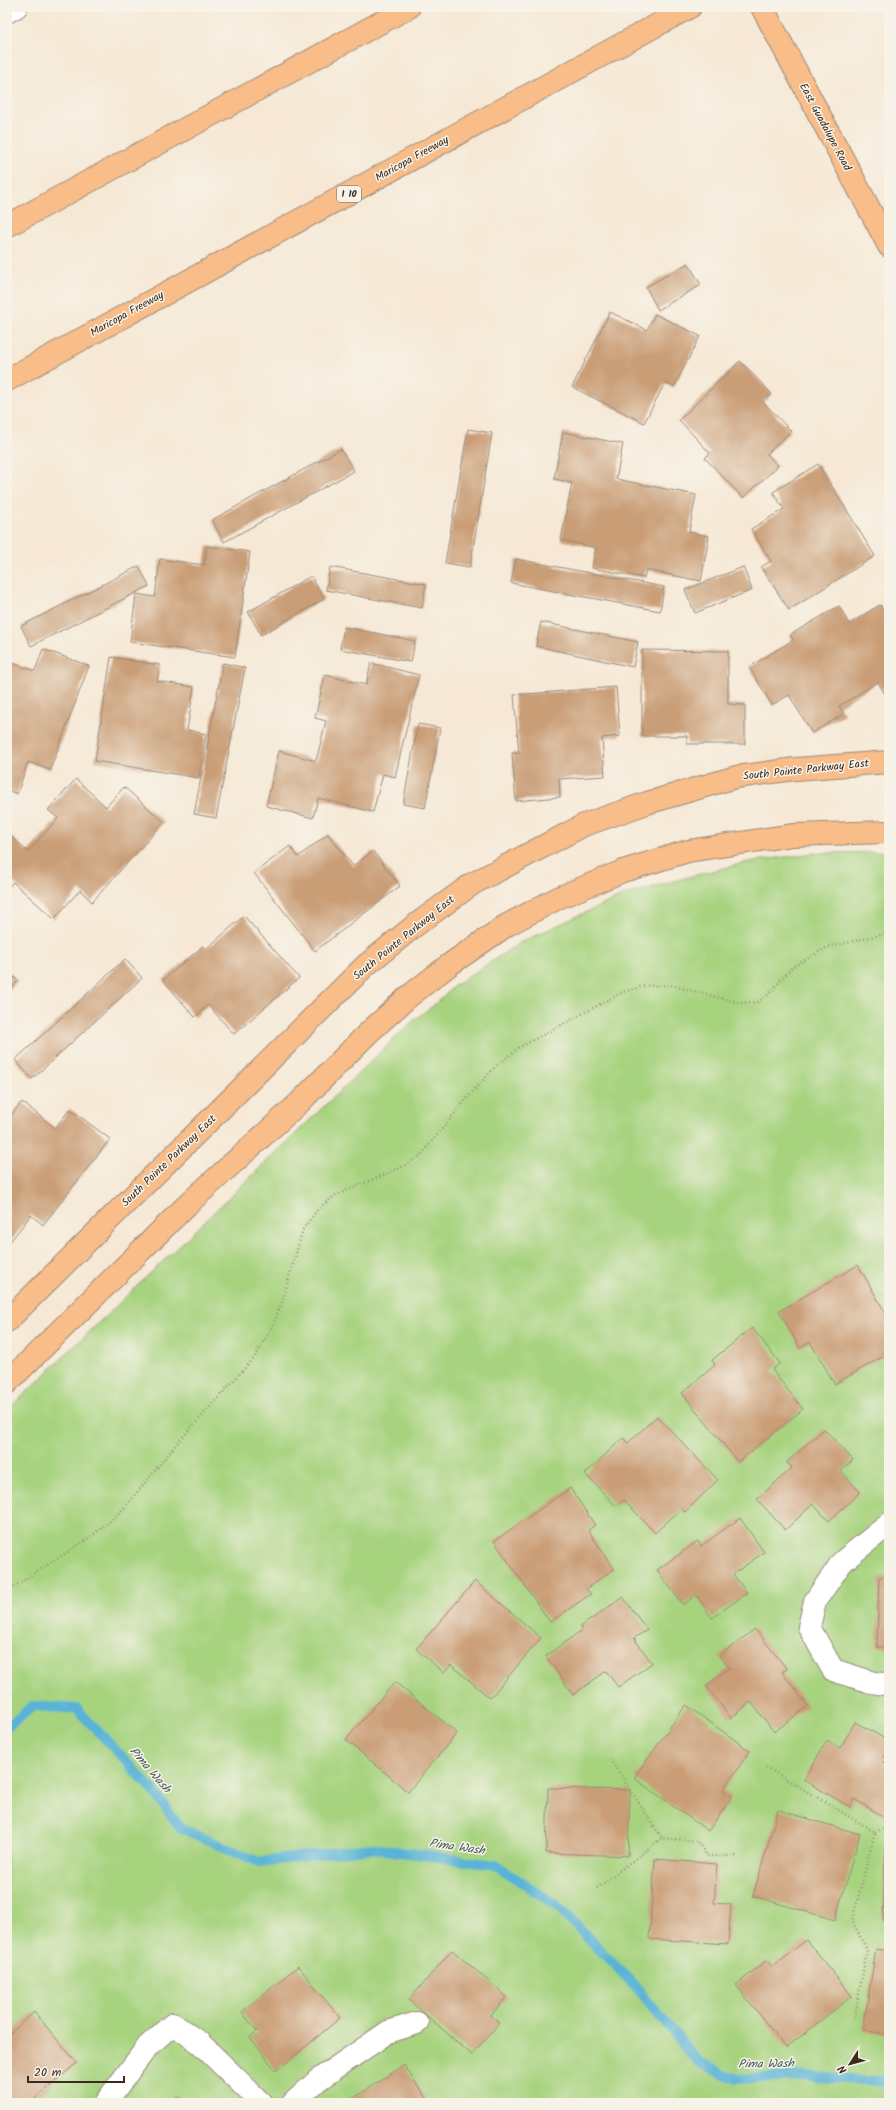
<svg xmlns="http://www.w3.org/2000/svg" width="896" height="2110" font-family="Kalam,sans-serif">
  <style>
    .green { fill: #a7d37f; stroke: #717e4e }
    .lines { fill: none; stroke-linecap: round; stroke-linejoin: round }
    .stream { stroke: #58b3d6; stroke-width: 10 }
    .building { fill: #c99d76 }
    .minor-casing { stroke: #98897a; stroke-width: 24 }
    .major-casing { stroke: #98897a; stroke-width: 24 }
    .highway-casing { stroke: #98897a; stroke-width: 24 }
    .path { stroke: #98897a; stroke-width: 2.5; stroke-dasharray: 1 3; stroke-linecap: butt }
    .minor { stroke: #fff; stroke-width: 22 }
    .major { stroke: #f8bd89; stroke-width: 22 }
    .highway { stroke: #f8bd89; stroke-width: 22 }
    .labels { text-anchor: middle; dominant-baseline: central; stroke-width: 3; stroke-linejoin: round; paint-order: stroke }
    .shield { fill: #f7f3e8; stroke: #73665b; stroke-width: 1 }
    .shield-label { font-size: 10px; font-weight: bold; fill: #3b2a1e }
    .street-label { font-size: 11px; fill: #3b2a1e; stroke: #f7f3e8 }
    .water-label { font-size: 12px; font-style: italic; fill: #455a5e; stroke: #f7f3e8 }
  </style>
  <rect width="100%" height="100%" fill="#f7f3e8"/>
  <filter id="ink" filterUnits="userSpaceOnUse"><feTurbulence type="fractalNoise" baseFrequency=".025" numOctaves="2"/><feDisplacementMap in="SourceGraphic" scale="8" xChannelSelector="R" yChannelSelector="G"/><feConvolveMatrix kernelMatrix="1 2 1 2 8 2 1 2 1" color-interpolation-filters="sRGB"/></filter>
  <filter id="wash" filterUnits="userSpaceOnUse"><feTurbulence type="fractalNoise" baseFrequency=".012" numOctaves="4" result="noise"/><feDisplacementMap in="SourceGraphic" scale="16" xChannelSelector="R" yChannelSelector="G"/><feGaussianBlur stdDeviation="0.9" result="paint"/><feColorMatrix in="noise" values="0 0 0 0 0 0 0 0 0 0 0 0 0 0 0 0 0 1.4 0 .05"/><feComposite in="paint" operator="in"/></filter>
  <g filter="url(#wash)">
    <rect width="100%" height="100%" fill="#f6e8d5"/>
    <path class="green" d="M 889,852 L 889,2103 L 7,2103 L 7,1411 L 414,1020 L 434,1005 L 454,986 L 521,942 L 622,896 L 688,877 L 749,862 L 816,853 Z"/>
    <g class="lines">
      <path class="stream" d="M 7,1727 L 33,1706 L 77,1709 L 153,1790 L 180,1828 L 259,1862 L 371,1848 L 496,1865 L 557,1906 L 639,1990 L 698,2062 L 736,2079 L 803,2076 L 889,2082"/>
    </g>
    <g id="blocks">
      <path class="building" d="M 688,263 L 701,285 L 658,310 L 646,287 Z
        M 610,312 L 647,330 L 655,314 L 700,336 L 674,387 L 665,383 L 644,423 L 572,387 Z
        M 740,361 L 772,394 L 763,402 L 791,431 L 767,454 L 778,466 L 743,498 L 705,458 L 710,453 L 679,420 Z
        M 468,429 L 492,433 L 470,567 L 445,563 Z
        M 563,432 L 623,444 L 616,479 L 696,495 L 689,532 L 709,536 L 701,581 L 646,570 L 644,578 L 592,568 L 596,548 L 561,540 L 572,483 L 554,479 Z
        M 341,449 L 354,471 L 224,542 L 212,520 Z
        M 818,464 L 875,556 L 789,610 L 761,567 L 771,561 L 751,529 L 784,509 L 773,492 Z
        M 207,546 L 250,552 L 235,657 L 130,642 L 136,594 L 155,597 L 160,559 L 204,565 Z
        M 516,559 L 664,587 L 660,611 L 511,583 Z
        M 139,566 L 149,586 L 31,646 L 21,626 Z
        M 330,567 L 426,584 L 422,608 L 326,590 Z
        M 743,567 L 752,590 L 695,613 L 685,590 Z
        M 311,576 L 324,599 L 261,635 L 248,612 Z
        M 880,605 L 889,620 L 889,701 L 878,682 L 839,706 L 844,714 L 812,733 L 789,695 L 772,705 L 749,667 L 793,640 L 790,635 L 839,606 L 849,624 Z
        M 541,622 L 638,642 L 633,667 L 536,646 Z
        M 344,627 L 415,641 L 411,662 L 340,649 Z
        M 43,649 L 89,666 L 50,770 L 28,762 L 17,794 L 7,790 L 7,661 L 35,671 Z
        M 642,650 L 728,651 L 728,704 L 745,705 L 745,744 L 687,744 L 687,736 L 642,736 Z
        M 111,657 L 160,665 L 157,681 L 194,687 L 187,730 L 206,734 L 199,778 L 95,761 Z
        M 223,663 L 245,668 L 216,818 L 194,814 Z
        M 371,663 L 419,675 L 395,777 L 383,774 L 373,812 L 318,798 L 313,818 L 266,806 L 279,751 L 316,761 L 326,721 L 315,718 L 325,675 L 366,685 Z
        M 616,687 L 620,736 L 602,738 L 605,776 L 559,779 L 560,797 L 516,801 L 512,753 L 519,753 L 514,695 Z
        M 418,724 L 440,728 L 425,808 L 403,804 Z
        M 76,779 L 106,807 L 124,787 L 164,822 L 92,902 L 80,890 L 54,919 L 13,882 L 7,889 L 7,833 L 28,852 L 58,818 L 48,810 Z
        M 328,834 L 353,866 L 373,851 L 400,886 L 315,951 L 254,873 L 290,846 L 298,857 Z
        M 244,916 L 299,978 L 234,1034 L 208,1005 L 195,1017 L 163,980 L 203,946 L 206,949 Z
        M 125,959 L 142,978 L 32,1079 L 15,1060 Z
        M 7,970 L 18,981 L 7,993 Z
        M 22,1102 L 55,1128 L 70,1109 L 110,1139 L 43,1225 L 31,1215 L 8,1244 L 7,1120 Z
        M 858,1265 L 889,1319 L 889,1353 L 835,1384 L 810,1342 L 800,1348 L 779,1311 Z
        M 752,1328 L 780,1363 L 772,1370 L 803,1409 L 738,1462 L 682,1393 L 715,1365 L 712,1360 Z
        M 657,1416 L 718,1480 L 685,1512 L 681,1509 L 655,1533 L 624,1500 L 616,1506 L 585,1474 L 623,1438 L 628,1443 Z
        M 824,1429 L 853,1460 L 841,1471 L 860,1492 L 829,1521 L 813,1504 L 785,1530 L 757,1499 L 792,1468 L 787,1462 Z
        M 570,1488 L 595,1525 L 588,1530 L 614,1569 L 586,1589 L 591,1594 L 550,1622 L 494,1541 Z
        M 740,1518 L 764,1552 L 733,1574 L 747,1593 L 712,1618 L 696,1595 L 683,1605 L 657,1570 L 698,1541 L 701,1546 Z
        M 879,1577 L 889,1577 L 889,1647 L 877,1647 Z
        M 475,1581 L 541,1638 L 490,1698 L 451,1665 L 444,1673 L 416,1649 Z
        M 623,1597 L 647,1630 L 634,1638 L 652,1663 L 618,1687 L 606,1671 L 573,1695 L 546,1656 L 582,1630 L 580,1627 Z
        M 755,1629 L 787,1669 L 782,1672 L 808,1706 L 774,1732 L 751,1702 L 731,1718 L 706,1686 L 729,1668 L 719,1656 Z
        M 395,1682 L 457,1733 L 408,1792 L 346,1740 Z
        M 686,1705 L 750,1751 L 723,1790 L 732,1797 L 708,1831 L 634,1778 Z
        M 855,1722 L 889,1741 L 889,1748 L 882,1761 L 889,1765 L 889,1820 L 854,1799 L 850,1807 L 804,1780 L 827,1740 L 840,1748 Z
        M 548,1788 L 630,1790 L 628,1856 L 546,1853 Z
        M 778,1810 L 860,1834 L 835,1920 L 753,1896 Z
        M 886,1838 L 889,1838 L 889,1920 L 883,1920 Z
        M 655,1859 L 717,1864 L 714,1903 L 731,1904 L 728,1944 L 649,1939 Z
        M 806,1940 L 852,1996 L 786,2048 L 736,1985 L 767,1960 L 772,1967 Z
        M 876,1949 L 889,1951 L 889,2035 L 863,2030 Z
        M 452,1950 L 507,1997 L 491,2015 L 499,2023 L 472,2055 L 409,2000 Z
        M 298,1966 L 340,2018 L 276,2071 L 250,2037 L 257,2031 L 242,2012 Z
        M 34,2012 L 77,2063 L 30,2103 L 7,2103 L 7,2036 Z
        M 404,2065 L 429,2103 L 346,2103 Z
        M 177,2096 L 185,2103 L 170,2103 Z"/>
    </g>
  </g>
  <g filter="url(#ink)">
    <use href="#blocks" fill-opacity="0" stroke="#98897a" stroke-width="1"/>
    <g class="lines">
      <defs>
        <path id="minor" d="M 7,12 L 16,7
          M 889,1524 L 842,1562 L 815,1601 L 809,1627 L 833,1670 L 871,1682 L 889,1685
          M 105,2103 L 148,2046 L 173,2024 L 200,2043 L 261,2103
          M 293,2103 L 318,2080 L 388,2032 L 417,2023"/>
        <path id="major" d="M 762,7 L 889,246
          M 7,1321 L 365,966 L 413,927 L 472,884 L 584,825 L 647,803 L 736,777 L 795,769 L 889,762
          M 7,1383 L 188,1204 L 300,1102 L 367,1034 L 408,997 L 449,965 L 507,925 L 558,898 L 623,871 L 688,851 L 793,835 L 889,832"/>
        <path id="highway" d="M 7,226 L 409,7
          M 7,380 L 690,7"/>
      </defs>
      <use href="#minor" class="minor-casing"/>
      <use href="#major" class="major-casing"/>
      <use href="#highway" class="highway-casing"/>
      <path class="path" d="M 7,1591 L 86,1540 L 108,1523 L 125,1507 L 179,1441 L 255,1357 L 272,1327 L 282,1302 L 303,1229 L 318,1209 L 336,1195 L 402,1167 L 420,1156 L 469,1096 L 495,1067 L 520,1047 L 623,992 L 644,986 L 670,985 L 740,1003 L 757,1002 L 768,995 L 792,967 L 828,947 L 889,933
        M 610,1759 L 662,1838 L 697,1841 L 707,1856 L 737,1856
        M 766,1767 L 875,1832 L 852,1921 L 867,1950 L 854,2020
        M 875,1832 L 889,1826
        M 597,1888 L 662,1838"/>
      <use href="#minor" class="minor"/>
      <use href="#major" class="major"/>
      <use href="#highway" class="highway"/>
    </g>
  </g>
  <g class="labels">
    <rect class="shield" x="337" y="186" width="24" height="16" rx="3"/>
    <g class="shield-label">
      <text x="349" y="194">I 10</text>
    </g>
    <g class="street-label">
      <text transform="translate(825 127) rotate(62)">East Guadalupe Road</text>
      <text transform="translate(412 159) rotate(-29)">Maricopa Freeway</text>
      <text transform="translate(127 314) rotate(-29)">Maricopa Freeway</text>
      <text transform="translate(806 770) rotate(-6)">South Pointe Parkway East</text>
      <text transform="translate(404 938) rotate(-39)">South Pointe Parkway East</text>
      <text transform="translate(169 1161) rotate(-44)">South Pointe Parkway East</text>
    </g>
    <g class="water-label">
      <text transform="translate(150 1770) rotate(49)">Pima Wash</text>
      <text transform="translate(457 1847) rotate(8)">Pima Wash</text>
      <text transform="translate(766 2064) rotate(-1)">Pima Wash</text>
    </g>
  </g>
  <rect width="896" height="2110" fill="none" stroke="#f7f3e8" stroke-width="24"/>
  <g transform="translate(850 2064) rotate(234)" stroke="#f7f3e8" stroke-width="3" paint-order="stroke">
  <path d="M0-3L7 15L0 10L-7 15Z" fill="#3b2a1e"/>
  <text y="-6" font-size="11" font-weight="bold" text-anchor="middle" fill="#3b2a1e">N</text>
  </g>
  <path d="M28 2076v6h96v-6" fill="none" stroke="#3b2a1e" stroke-width="2"/>
  <text x="34" y="2076" font-size="12" fill="#3b2a1e" stroke="#f7f3e8" stroke-width="3" paint-order="stroke">20 m</text>
</svg>
